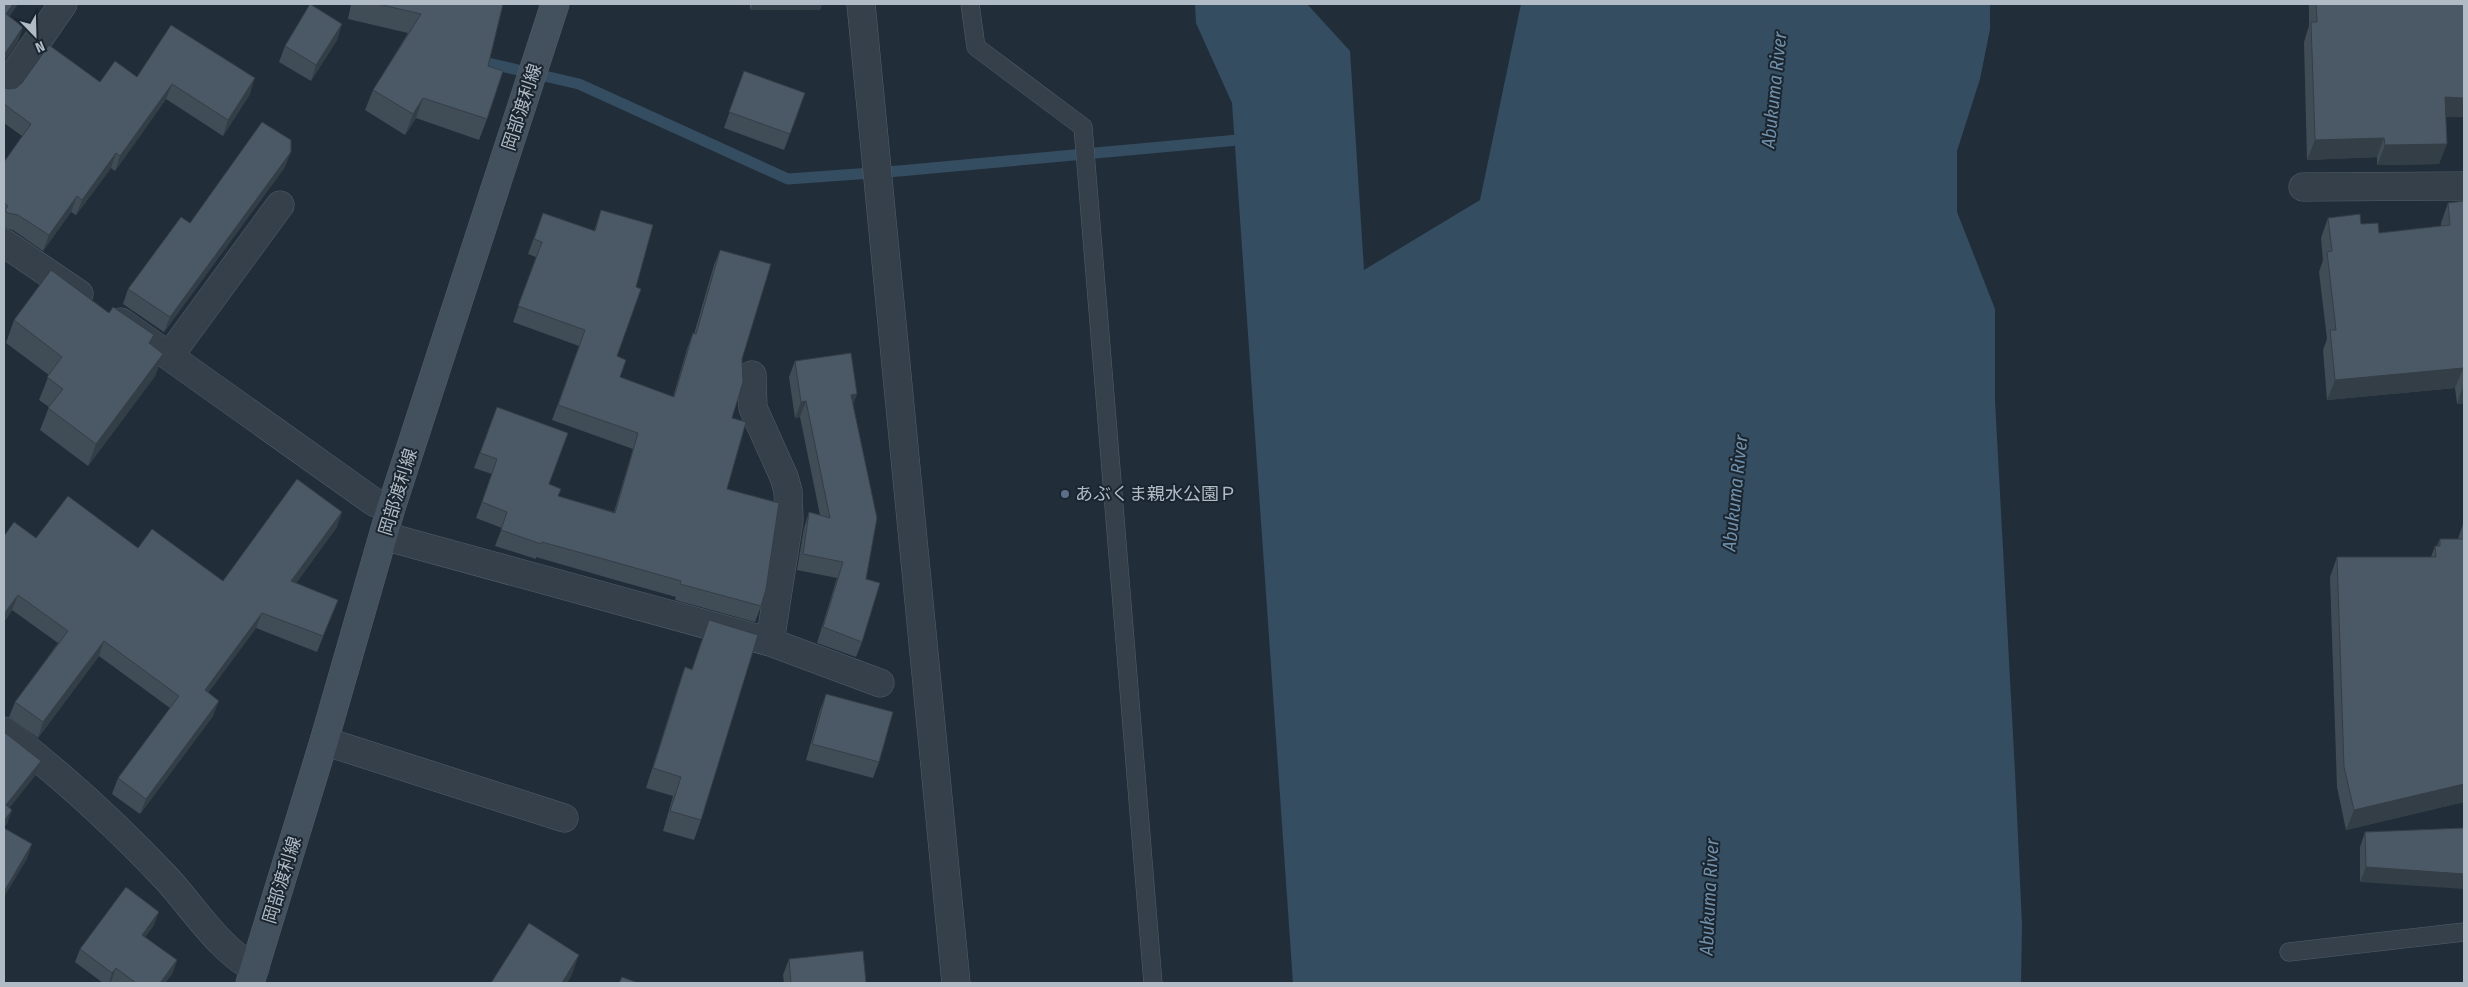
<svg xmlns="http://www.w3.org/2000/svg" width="2468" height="987" font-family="'Fira Sans Condensed','Noto Sans JP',sans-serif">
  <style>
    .water { fill: #354d61 }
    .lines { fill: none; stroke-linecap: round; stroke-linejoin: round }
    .stream { stroke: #354d61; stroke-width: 11 }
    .lane-casing { stroke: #535e68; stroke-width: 19 }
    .street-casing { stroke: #535e68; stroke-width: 29 }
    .secondary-casing { stroke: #535e68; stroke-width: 29 }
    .lane { stroke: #35404a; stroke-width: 18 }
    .street { stroke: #35404a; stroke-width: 28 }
    .secondary { stroke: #43505d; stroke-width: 28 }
    .wall { fill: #404d57 }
    .shaded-wall { fill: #343e47 }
    .building { fill: #4a5965; stroke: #343e47 }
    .service-dot { fill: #5c6f8a; stroke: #1a252f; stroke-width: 2 }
    .labels { text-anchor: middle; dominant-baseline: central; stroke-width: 4; stroke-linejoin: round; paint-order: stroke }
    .street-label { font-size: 18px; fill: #b0bbc6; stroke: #1a252f }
    .poi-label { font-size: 18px; fill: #b0bbc6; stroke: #1a252f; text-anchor: start }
    .water-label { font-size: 19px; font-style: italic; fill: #7090aa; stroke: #1a252f }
  </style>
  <rect width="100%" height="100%" fill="#212e3a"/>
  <path class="water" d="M 1195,4 L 1307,4 L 1350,51 L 1364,270 L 1480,200 L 1521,4 L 1990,4 L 1990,29 L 1980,79 L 1957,151 L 1957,212 L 1995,309 L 1995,401 L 2015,772 L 2022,925 L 2021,983 L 1293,983 L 1232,103 L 1196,23 Z"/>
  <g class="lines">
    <path class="stream" d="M 475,60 L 579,84 L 788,179 L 899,171 L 1249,139"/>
    <defs>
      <path id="lane" d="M 970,4 L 976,47 L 1083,127 L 1153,983
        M 2289,952 L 2464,932"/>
      <path id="street" d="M 861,4 L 956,983
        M 4,89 L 63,4
        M 2303,187 L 2464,186
        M 4,243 L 79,294
        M 121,322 L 374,502 L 391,508
        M 170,355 L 280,205
        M 752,375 L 753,408 L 784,477 L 788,491 L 789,520 L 770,642
        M 384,536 L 770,642 L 880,683
        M 4,731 C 62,775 117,826 167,879 C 193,907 221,952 255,968
        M 324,741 L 564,818"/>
      <path id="secondary" d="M 250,983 L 324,741 L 391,508 L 555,4"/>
    </defs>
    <use href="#lane" class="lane-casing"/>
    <use href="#street" class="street-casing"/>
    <use href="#secondary" class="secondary-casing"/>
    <use href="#lane" class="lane"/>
    <use href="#street" class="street"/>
    <use href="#secondary" class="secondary"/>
  </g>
  <path class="wall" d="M 351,4 L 503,4 L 488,66 L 487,119 L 479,140 L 416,118 L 405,135 L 365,110 L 373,90 L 408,33 L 348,19 Z
    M 750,4 L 822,4 L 820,10 L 750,10 Z
    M 2309,4 L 2464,4 L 2464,117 L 2446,117 L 2439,164 L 2377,165 L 2377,157 L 2307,160 L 2304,42 L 2309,26 Z
    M 342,24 L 337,40 L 311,81 L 279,62 L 285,46 Z
    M 744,71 L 805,93 L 784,150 L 724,128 Z
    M 137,77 L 250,94 L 223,136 L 166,99 L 115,171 L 111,168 L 76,215 L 71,212 L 43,251 L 13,230 L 4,228 L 4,162 L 22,136 L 4,123 L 4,88 L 9,89 L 100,82 Z
    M 285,167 L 164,332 L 123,304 L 128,289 L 190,223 Z
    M 2464,201 L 2464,403 L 2457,404 L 2455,388 L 2327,400 L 2323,350 L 2327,339 L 2319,272 L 2323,260 L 2321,238 L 2328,218 L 2361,224 L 2379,233 L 2441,226 L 2441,223 L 2448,203 Z
    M 601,210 L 636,287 L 617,356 L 620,377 L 673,397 L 687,349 L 693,333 L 694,334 L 714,265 L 720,250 L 742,359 L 732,418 L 727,489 L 761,606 L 755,622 L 675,600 L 676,597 L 612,579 L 536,557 L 536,559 L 495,546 L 502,528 L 476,518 L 492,474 L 474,468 L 497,407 L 549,484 L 558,496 L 614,512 L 633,449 L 552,420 L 579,346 L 513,322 L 536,257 L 528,254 L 543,213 L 594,231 Z
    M 109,313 L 154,335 L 151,344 L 163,354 L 155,376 L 88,466 L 40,430 L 49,407 L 39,400 L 49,375 L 6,343 L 14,320 Z
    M 795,361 L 857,394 L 853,404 L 866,579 L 862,642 L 856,657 L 817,643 L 837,578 L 797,570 L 804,528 L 809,512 L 820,515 L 800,417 L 795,418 L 789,377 Z
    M 2463,524 L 2464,802 L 2346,830 L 2337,787 L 2330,577 L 2337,557 L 2431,557 L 2435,546 L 2437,546 L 2440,539 L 2458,539 Z
    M 337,527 L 296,583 L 338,600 L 317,652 L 256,628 L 208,693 L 213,716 L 140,814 L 112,794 L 118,778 L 170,708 L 99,656 L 38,738 L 9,717 L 15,702 L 58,643 L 12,610 L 4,622 L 4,536 L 36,538 L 138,548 L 223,581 Z
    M 709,620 L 701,820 L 694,840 L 663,831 L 673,796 L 646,788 L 678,687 L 685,667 L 692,669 Z
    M 826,694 L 879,762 L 873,778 L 806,760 L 820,710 Z
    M 2464,828 L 2360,882 L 2360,847 L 2365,832 Z
    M 154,925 L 145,937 L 177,960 L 172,974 L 165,983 L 113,983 L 111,982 L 110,983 L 103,983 L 75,962 L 80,949 Z
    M 789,959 L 866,983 L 784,983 L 783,975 Z"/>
  <path class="shaded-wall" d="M 13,4 L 18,4 L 4,25 L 6,14 Z
    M 753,4 L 822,4 L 820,10 L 750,10 Z
    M 342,24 L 337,40 L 311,81 L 316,65 Z
    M 23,27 L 18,42 L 4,62 L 4,55 Z
    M 255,78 L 250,94 L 223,136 L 228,120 Z
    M 172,84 L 166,99 L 115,171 L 120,156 Z
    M 2445,97 L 2464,98 L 2464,117 L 2438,117 Z
    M 423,98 L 416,118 L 405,135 L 413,114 Z
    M 2384,138 L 2377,157 L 2307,160 L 2315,140 Z
    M 2447,144 L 2439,164 L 2377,165 L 2385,145 Z
    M 291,152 L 285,167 L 164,332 L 170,317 Z
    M 116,153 L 111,168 L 76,215 L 82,200 Z
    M 77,196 L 71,212 L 43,251 L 49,235 Z
    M 154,335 L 146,358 L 149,343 Z
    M 163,354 L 155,376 L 88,466 L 96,444 Z
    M 2463,368 L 2455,388 L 2327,400 L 2335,380 Z
    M 2464,384 L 2464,403 L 2457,404 Z
    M 857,394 L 851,410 L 851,395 Z
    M 806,401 L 800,417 L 795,418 L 801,402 Z
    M 342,512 L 337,527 L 286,597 L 291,581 Z
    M 18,595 L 12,610 L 4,622 L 4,614 Z
    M 338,600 L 332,615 L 317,652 L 323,636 Z
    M 262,613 L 256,628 L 199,705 L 205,690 Z
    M 104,641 L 99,656 L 38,738 L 43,722 Z
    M 219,701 L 213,716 L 140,814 L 146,799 Z
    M 41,761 L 35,776 L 4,815 L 6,805 Z
    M 2464,784 L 2464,802 L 2346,830 L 2354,810 Z
    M 12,810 L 7,824 L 4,828 L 4,821 Z
    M 32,844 L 27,859 L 4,897 L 5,890 Z
    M 2366,867 L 2464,874 L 2464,889 L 2360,882 Z
    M 159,912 L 154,925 L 137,948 L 142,935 Z
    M 579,955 L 571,977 L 567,983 L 562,983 Z
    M 177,960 L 172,974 L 165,983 L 160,983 Z
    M 116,968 L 111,982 L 110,983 L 109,983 L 112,973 Z"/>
  <path class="building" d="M 4,4 L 13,4 L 6,14 L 23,27 L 4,55 Z
    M 310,4 L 342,24 L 316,65 L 285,46 Z
    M 378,4 L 503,4 L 488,66 L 503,71 L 487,119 L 423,98 L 413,114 L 373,90 L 421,14 Z
    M 2316,4 L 2464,4 L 2464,98 L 2445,97 L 2447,144 L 2385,145 L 2384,138 L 2315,140 L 2311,22 L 2317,22 Z
    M 171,25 L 255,78 L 228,120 L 172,84 L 120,156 L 116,153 L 82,200 L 77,196 L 49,235 L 18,215 L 8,213 L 5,210 L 8,206 L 4,203 L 4,162 L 31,124 L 4,104 L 4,88 L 9,89 L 16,88 L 22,83 L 49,45 L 100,82 L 115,61 L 137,77 Z
    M 744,71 L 805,93 L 790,134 L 729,112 Z
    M 262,122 L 291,140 L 291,152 L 170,317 L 128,289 L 181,217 L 190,223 Z
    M 2464,201 L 2464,384 L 2463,368 L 2335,380 L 2330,330 L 2336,330 L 2327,252 L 2332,251 L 2328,218 L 2360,214 L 2361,224 L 2378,223 L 2379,233 L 2450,225 L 2448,203 Z
    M 601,210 L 653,225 L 636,287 L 641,289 L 617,356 L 626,360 L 620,377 L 674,397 L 693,333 L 696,334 L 720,250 L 771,264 L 742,359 L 743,382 L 732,418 L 746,422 L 727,489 L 779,503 L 766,589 L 761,606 L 680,584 L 681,581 L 618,563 L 542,542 L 541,544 L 501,530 L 507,512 L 482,502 L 497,459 L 480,453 L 497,407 L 568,433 L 549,484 L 561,489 L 558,496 L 615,513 L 638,433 L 558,405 L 585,330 L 518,306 L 542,242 L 534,239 L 543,213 L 595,231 Z
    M 51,270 L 109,313 L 113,307 L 154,335 L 149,343 L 163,354 L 96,444 L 48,408 L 63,389 L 47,377 L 62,357 L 14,320 Z
    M 851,353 L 857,394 L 851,395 L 877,518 L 866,579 L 880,583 L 862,642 L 823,627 L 843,562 L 803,554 L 809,512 L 830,518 L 806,401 L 801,402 L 795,361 Z
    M 297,479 L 342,512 L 291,581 L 338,600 L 323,636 L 262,613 L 205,690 L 219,701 L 146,799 L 118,778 L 179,696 L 104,641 L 43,722 L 15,702 L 68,631 L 18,595 L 4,614 L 4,536 L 14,522 L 36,538 L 68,496 L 138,548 L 152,529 L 223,581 Z
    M 2463,524 L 2464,524 L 2464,784 L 2354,810 L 2344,767 L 2337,557 L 2436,557 L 2435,546 L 2440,546 L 2440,539 L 2464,539 Z
    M 709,620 L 758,635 L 701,820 L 670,811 L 681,777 L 653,768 L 685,667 L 692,670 Z
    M 826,694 L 893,712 L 879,762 L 812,744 Z
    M 4,732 L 41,761 L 6,805 L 12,810 L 4,821 Z
    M 4,828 L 32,844 L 5,890 L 4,890 Z
    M 2464,828 L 2464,874 L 2366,867 L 2365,832 Z
    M 126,887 L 159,912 L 142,935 L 177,960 L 160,983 L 136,983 L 116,968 L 112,973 L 80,949 Z
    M 529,923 L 579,955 L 562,983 L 491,983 Z
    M 863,951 L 866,983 L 791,983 L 789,959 Z
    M 622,977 L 638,983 L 619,983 Z"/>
  <circle class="service-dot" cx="1065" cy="494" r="5"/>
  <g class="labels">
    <g class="street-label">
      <text transform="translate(522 107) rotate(-72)">岡部渡利線</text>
      <text transform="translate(398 492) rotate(-73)">岡部渡利線</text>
      <text transform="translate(282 880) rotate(-73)">岡部渡利線</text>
    </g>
    <g class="poi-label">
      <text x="1075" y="494">あぶくま親水公園Ｐ</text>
    </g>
    <g class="water-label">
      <text transform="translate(1774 90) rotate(-84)">Abukuma River</text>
      <text transform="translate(1735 493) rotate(-84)">Abukuma River</text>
      <text transform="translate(1709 897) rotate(-87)">Abukuma River</text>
    </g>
  </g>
  <rect width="2468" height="987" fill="none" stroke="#b0bbc6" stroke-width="10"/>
  <g transform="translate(35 35) rotate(157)" stroke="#1a252f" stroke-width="4" paint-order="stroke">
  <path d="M0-4L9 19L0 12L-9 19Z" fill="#b0bbc6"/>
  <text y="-8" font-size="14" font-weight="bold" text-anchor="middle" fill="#b0bbc6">N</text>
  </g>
</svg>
